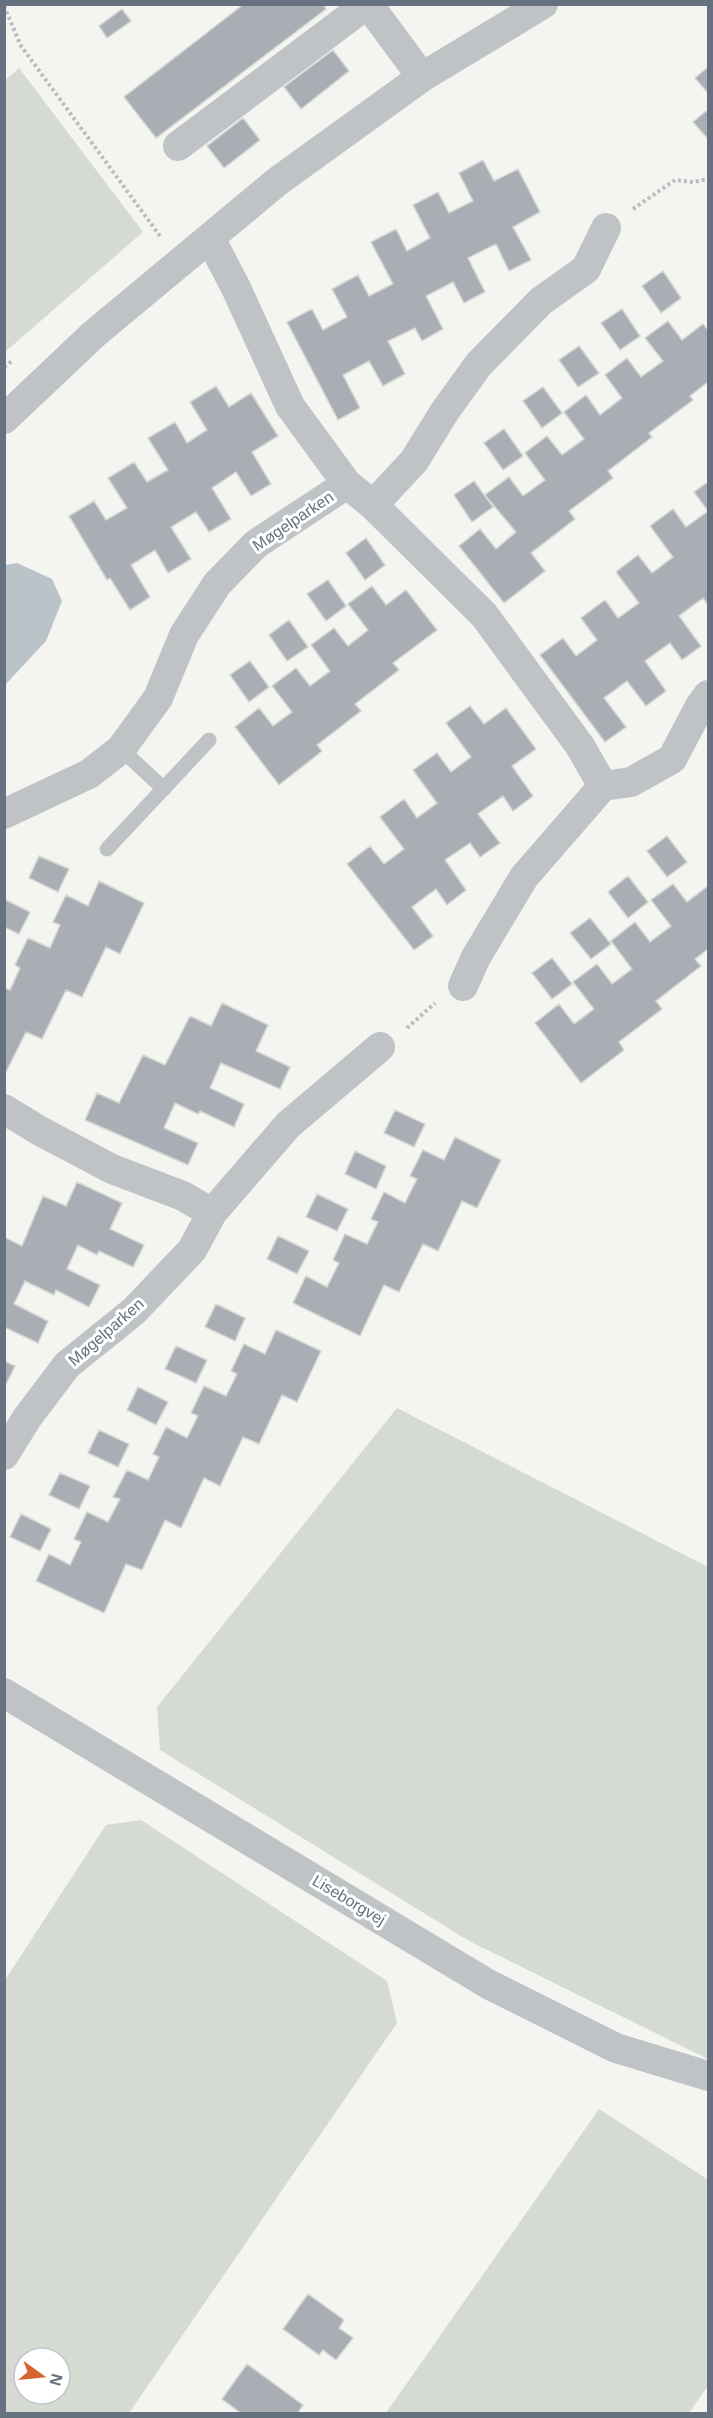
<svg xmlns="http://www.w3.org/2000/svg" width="713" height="2418" font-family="Helvetica,sans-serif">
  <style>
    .green { fill: #d5dbd2; fill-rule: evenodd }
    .water { fill: #bac3c8 }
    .building { fill: #a8aeb3; stroke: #d5d6d4; stroke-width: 1.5 }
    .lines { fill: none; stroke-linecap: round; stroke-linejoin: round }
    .path { stroke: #babcbe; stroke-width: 4; stroke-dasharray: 3 3; stroke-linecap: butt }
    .service { stroke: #c0c3c6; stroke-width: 15 }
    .minor { stroke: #c0c3c6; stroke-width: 30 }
    .labels { text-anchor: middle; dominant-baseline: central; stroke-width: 6; stroke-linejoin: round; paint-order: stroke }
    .street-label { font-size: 16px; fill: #66727f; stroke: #fff }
  </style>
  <rect width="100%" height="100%" fill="#f4f4f1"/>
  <path class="green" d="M 19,68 L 143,232 L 5,352 L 4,81 Z
    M 397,1408 L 708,1567 L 708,2059 L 469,1941 L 160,1750 L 157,1707 Z
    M 141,1820 L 387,1981 L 397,2023 L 129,2413 L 5,2413 L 5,1980 L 106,1825 ZM 24,2358 L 60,2358 L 60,2394 L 24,2394 Z
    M 599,2109 L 707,2179 L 707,2387 L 689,2413 L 386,2413 Z"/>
  <path class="water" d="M 17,563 L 52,579 L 62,601 L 46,641 L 5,685 L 5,565 Z"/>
  <path class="building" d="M 244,4 L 323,4 L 326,9 L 156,138 L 124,97 Z
    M 122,9 L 131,21 L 107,38 L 99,26 Z
    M 333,50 L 349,71 L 301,109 L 284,87 Z
    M 708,67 L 708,93 L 695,78 Z
    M 706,111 L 708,113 L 708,139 L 693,122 Z
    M 243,118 L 260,140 L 224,168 L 207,146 Z
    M 483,160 L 494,181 L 518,169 L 540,212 L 513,227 L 531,260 L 509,271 L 496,244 L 468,258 L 485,292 L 464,303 L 453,282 L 426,296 L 443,329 L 422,341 L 415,328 L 388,341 L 405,374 L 383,386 L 369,361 L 343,375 L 360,408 L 338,420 L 287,322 L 312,309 L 323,330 L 347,317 L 332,289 L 358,275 L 369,296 L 393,284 L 371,242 L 396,229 L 407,251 L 430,238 L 413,205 L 438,192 L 449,213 L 473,201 L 459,173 Z
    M 663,271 L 681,298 L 661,313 L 642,286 Z
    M 622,309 L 640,336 L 620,350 L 601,323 Z
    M 668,321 L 682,340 L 703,324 L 708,330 L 708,382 L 690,396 L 693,400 L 649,433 L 652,437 L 608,471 L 613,478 L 569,511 L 575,519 L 531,553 L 545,571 L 504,603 L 459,546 L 480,529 L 496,549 L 516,532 L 485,495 L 509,477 L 523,496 L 545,480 L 525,453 L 547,436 L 562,455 L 584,439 L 564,412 L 586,395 L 600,415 L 622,398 L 605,375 L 627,358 L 641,377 L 663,361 L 645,338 Z
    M 579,346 L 599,373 L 578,387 L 559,360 Z
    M 216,386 L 229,407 L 251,393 L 278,436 L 252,452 L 271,484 L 251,496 L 236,472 L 212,488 L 231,519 L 209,532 L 196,512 L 171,527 L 191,559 L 168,573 L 155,550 L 131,565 L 150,597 L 130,610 L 110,578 L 107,580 L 69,516 L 94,501 L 106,520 L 127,508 L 108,478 L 134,462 L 147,482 L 168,470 L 148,438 L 175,422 L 187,443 L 207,430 L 190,402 Z
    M 543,387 L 562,413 L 542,428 L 523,401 Z
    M 504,429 L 523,456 L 503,470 L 484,443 Z
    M 474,481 L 493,507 L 472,522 L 454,495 Z
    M 708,482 L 708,605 L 703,598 L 679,616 L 701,646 L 682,660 L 670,643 L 645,661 L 666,691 L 646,706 L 627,681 L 604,698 L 626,727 L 605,742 L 540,655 L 563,638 L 576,656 L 597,640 L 581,618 L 605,600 L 618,618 L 639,603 L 616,572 L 638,555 L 652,573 L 673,557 L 650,526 L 673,509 L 686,527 L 708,511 L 694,492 Z
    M 366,538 L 385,565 L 365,580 L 346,553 Z
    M 328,580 L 346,606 L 326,621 L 307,594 Z
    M 372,586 L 386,605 L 406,590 L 437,630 L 393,663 L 399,670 L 355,704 L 361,711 L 317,745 L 322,751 L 279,785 L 235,727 L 259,708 L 273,726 L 292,712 L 272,686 L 296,668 L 310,686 L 330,671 L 311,645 L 334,628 L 348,646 L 368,630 L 348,604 Z
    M 289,620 L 308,647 L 287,661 L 269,635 Z
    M 250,661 L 269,687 L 249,702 L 230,675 Z
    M 470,706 L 484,724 L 506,708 L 536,749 L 512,766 L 533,796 L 513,811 L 503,796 L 478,814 L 500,843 L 480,857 L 470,843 L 445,860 L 466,890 L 447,905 L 436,889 L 412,907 L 433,936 L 414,950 L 347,864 L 370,846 L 384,864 L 404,849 L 380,817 L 404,799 L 417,818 L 437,803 L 413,770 L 437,753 L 451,772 L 471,757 L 446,723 Z
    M 667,836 L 687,862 L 667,877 L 647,851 Z
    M 39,856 L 69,869 L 58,892 L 29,878 Z
    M 628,876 L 648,902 L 628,918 L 608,892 Z
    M 99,881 L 144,903 L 120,954 L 106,947 L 82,997 L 66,990 L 42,1039 L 26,1032 L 4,1076 L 4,988 L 10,990 L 20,968 L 15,965 L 28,938 L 50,948 L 60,925 L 53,922 L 66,895 L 88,906 Z
    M 673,884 L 687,902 L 708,886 L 708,949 L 695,959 L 701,966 L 656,1001 L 662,1009 L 619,1042 L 624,1050 L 581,1083 L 535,1023 L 559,1004 L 574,1024 L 594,1009 L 573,982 L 597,964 L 612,984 L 632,969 L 611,941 L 635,922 L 650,942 L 671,926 L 651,900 Z
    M 4,899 L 30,912 L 19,934 L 4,927 Z
    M 590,918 L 611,944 L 591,959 L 570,933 Z
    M 552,958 L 572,984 L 552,999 L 532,973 Z
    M 222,1003 L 268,1025 L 256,1051 L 290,1067 L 280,1089 L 221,1063 L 210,1088 L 244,1104 L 234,1127 L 200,1111 L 198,1114 L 175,1103 L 164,1128 L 198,1143 L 188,1165 L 85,1120 L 97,1093 L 119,1103 L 143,1055 L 165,1065 L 190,1016 L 211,1026 Z
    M 395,1110 L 425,1124 L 414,1147 L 384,1133 Z
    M 455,1137 L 501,1160 L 477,1208 L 462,1201 L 438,1251 L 423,1244 L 399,1292 L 384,1285 L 360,1336 L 293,1303 L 306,1276 L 327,1287 L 339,1263 L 333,1260 L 345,1234 L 367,1244 L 378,1222 L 371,1219 L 384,1192 L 405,1203 L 417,1179 L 410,1176 L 423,1150 L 444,1160 Z
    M 355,1151 L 386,1166 L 376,1189 L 345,1174 Z
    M 77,1182 L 122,1203 L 110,1229 L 144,1245 L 133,1267 L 99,1251 L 97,1255 L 78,1245 L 67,1269 L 100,1285 L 89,1307 L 56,1290 L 54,1295 L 25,1281 L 14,1304 L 48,1321 L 38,1343 L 4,1327 L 4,1237 L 22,1246 L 43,1196 L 66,1206 Z
    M 317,1194 L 348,1209 L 337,1231 L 306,1217 Z
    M 278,1236 L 309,1251 L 297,1274 L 267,1259 Z
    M 216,1304 L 245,1318 L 235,1341 L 205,1327 Z
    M 276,1330 L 321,1351 L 297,1402 L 282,1395 L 259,1444 L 243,1437 L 220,1486 L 204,1478 L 181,1528 L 165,1520 L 142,1570 L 126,1564 L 104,1613 L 36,1581 L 49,1554 L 70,1565 L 81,1542 L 74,1539 L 87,1512 L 108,1522 L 120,1499 L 113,1497 L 127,1470 L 148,1480 L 159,1457 L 153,1454 L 166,1427 L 187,1438 L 198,1416 L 191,1413 L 204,1386 L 226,1396 L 237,1374 L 231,1371 L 244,1344 L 265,1354 Z
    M 176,1346 L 207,1360 L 196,1383 L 165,1369 Z
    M 4,1361 L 15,1366 L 4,1388 Z
    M 138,1387 L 168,1402 L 156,1425 L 127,1410 Z
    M 99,1430 L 129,1444 L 118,1467 L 88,1453 Z
    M 60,1473 L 90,1486 L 79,1509 L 49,1495 Z
    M 21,1514 L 51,1529 L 40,1551 L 10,1537 Z
    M 308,2294 L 344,2320 L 339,2328 L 353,2338 L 336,2360 L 323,2350 L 319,2355 L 283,2329 Z
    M 247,2364 L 303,2405 L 297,2414 L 242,2414 L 222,2399 Z"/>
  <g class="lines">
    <path class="path" d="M 4,6 L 21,46 L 160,236
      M 633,209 L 675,180 L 693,182 L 708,179
      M 4,367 L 12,361
      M 407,1028 L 435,1003"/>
    <path class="service" d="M 121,749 L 164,789
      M 107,849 L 209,740"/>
    <path class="minor" d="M 368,4 L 422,77
      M 178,146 L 367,4
      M 210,238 L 236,288 L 290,406 L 347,484 L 373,505 L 414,461 L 445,411 L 479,364 L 541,301 L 586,269 L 606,228
      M 4,419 L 94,334 L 278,181 L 422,77 L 543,4
      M 373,505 L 484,615 L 580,746 L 603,786
      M 4,814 L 89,774 L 121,749 L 158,698 L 184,635 L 217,584 L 256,544 L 347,484
      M 463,986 L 476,957 L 524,877 L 603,786 L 631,782 L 672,759 L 700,706 L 708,695
      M 4,1109 L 40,1131 L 112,1169 L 183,1196 L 212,1213 L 192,1250 L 134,1311 L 67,1365 L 27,1418 L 4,1455
      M 212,1213 L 288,1125 L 380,1047
      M 4,1693 L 488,1984 L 616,2048 L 708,2076"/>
  </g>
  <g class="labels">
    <g class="street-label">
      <text transform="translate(293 521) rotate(-34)">Møgelparken</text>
      <text transform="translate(106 1332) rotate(-41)">Møgelparken</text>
      <text transform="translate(349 1900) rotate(31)">Liseborgvej</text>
    </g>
  </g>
  <rect width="713" height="2418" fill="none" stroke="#66727f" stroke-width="12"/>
  <g transform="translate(42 2376) rotate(105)"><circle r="28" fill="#ffffff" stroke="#c2c7cc" stroke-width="1.5"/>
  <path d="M0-4.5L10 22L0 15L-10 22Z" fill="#d46531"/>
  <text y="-9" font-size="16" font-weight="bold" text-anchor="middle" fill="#66727f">N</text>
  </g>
</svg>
